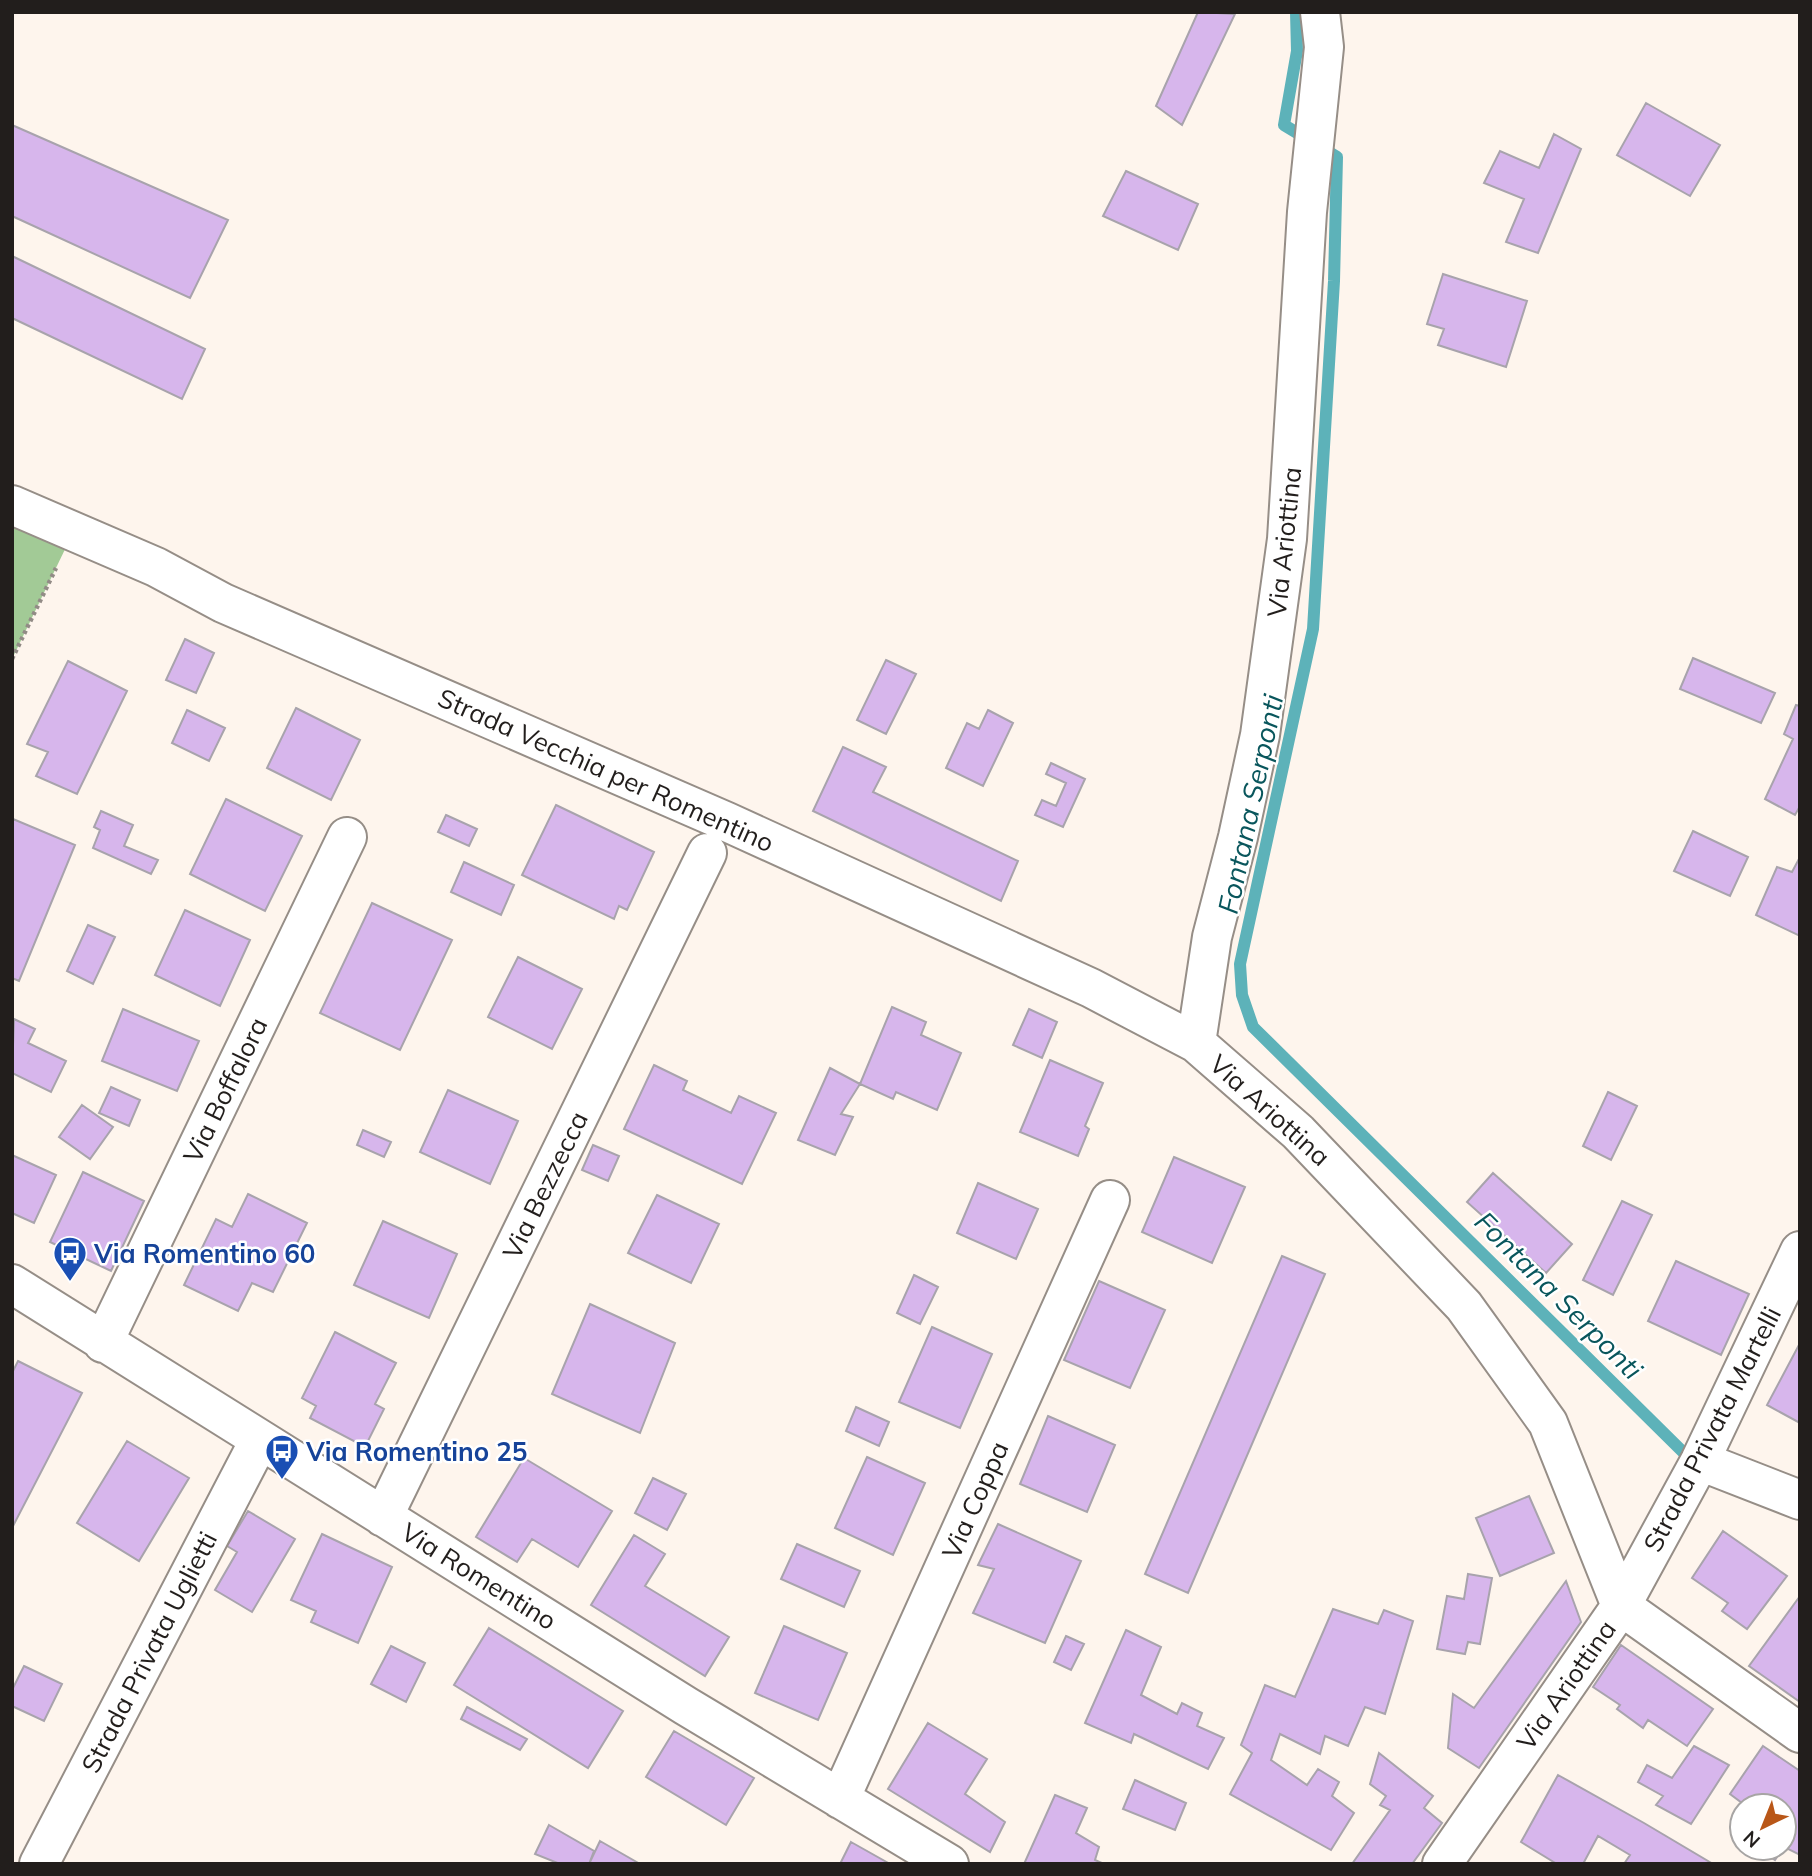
<svg xmlns="http://www.w3.org/2000/svg" width="1812" height="1876" font-family="Mulish,sans-serif">
  <style>
    .forest { fill: #a2ca96 }
    .lines { fill: none; stroke-linecap: round; stroke-linejoin: round }
    .stream { stroke: #5db2b9; stroke-width: 12 }
    .building { fill: #d7b6ec; stroke: #a8a3ac; stroke-width: 2 }
    .minor-casing { stroke: #968e87; stroke-width: 42 }
    .path { stroke: #928b86; stroke-width: 4.5; stroke-dasharray: 3.5 3.5; stroke-linecap: butt }
    .minor { stroke: #fff; stroke-width: 38 }
    .labels { text-anchor: middle; dominant-baseline: central; stroke-width: 5; stroke-linejoin: round; paint-order: stroke }
    .street-label { font-size: 26px; fill: #221e1c; stroke: #fff }
    .transit-label { font-size: 26px; font-weight: bold; fill: #164399; stroke: #fff; text-anchor: start }
    .water-label { font-size: 28px; font-style: italic; fill: #09565c; stroke: #fff }
  </style>
  <rect width="100%" height="100%" fill="#fef5ed"/>
  <path class="forest" d="M 12,516 L 69,541 L 12,659 Z"/>
  <g class="lines">
    <path class="stream" d="M 1296,12 L 1297,51 L 1284,125 L 1337,157 L 1334,281 L 1313,629 L 1240,964 L 1242,995 L 1253,1027 L 1685,1454"/>
  </g>
  <path class="building" d="M 1198,12 L 1235,14 L 1182,125 L 1156,106 Z
    M 1646,103 L 1720,145 L 1690,196 L 1617,155 Z
    M 12,125 L 228,220 L 190,298 L 12,216 Z
    M 1554,134 L 1581,149 L 1538,253 L 1506,242 L 1524,199 L 1484,183 L 1500,151 L 1539,168 Z
    M 1126,171 L 1198,204 L 1178,250 L 1103,216 Z
    M 12,256 L 205,349 L 182,399 L 12,318 Z
    M 1443,274 L 1527,301 L 1506,367 L 1438,345 L 1444,329 L 1427,324 Z
    M 185,639 L 214,653 L 196,693 L 166,680 Z
    M 1693,658 L 1775,693 L 1761,723 L 1680,689 Z
    M 886,660 L 916,674 L 886,734 L 857,720 Z
    M 68,661 L 127,691 L 77,794 L 36,776 L 48,752 L 27,744 Z
    M 1796,705 L 1800,706 L 1800,806 L 1795,815 L 1765,799 L 1793,739 L 1784,734 Z
    M 296,708 L 360,740 L 331,800 L 267,768 Z
    M 187,710 L 225,728 L 209,761 L 172,743 Z
    M 988,710 L 1013,723 L 983,786 L 946,768 L 967,723 L 979,729 Z
    M 843,747 L 886,767 L 873,792 L 1018,861 L 1001,901 L 813,811 Z
    M 1051,763 L 1085,779 L 1063,827 L 1035,815 L 1042,800 L 1056,806 L 1066,783 L 1046,774 Z
    M 226,799 L 302,836 L 265,911 L 190,874 Z
    M 556,805 L 654,852 L 627,910 L 619,906 L 614,919 L 522,875 Z
    M 101,811 L 133,825 L 124,846 L 158,860 L 151,874 L 93,848 L 100,830 L 94,827 Z
    M 446,815 L 477,829 L 469,846 L 438,832 Z
    M 13,819 L 75,845 L 19,981 L 12,978 Z
    M 1693,831 L 1748,857 L 1730,896 L 1674,871 Z
    M 1800,857 L 1800,936 L 1756,915 L 1777,867 L 1792,872 Z
    M 464,862 L 514,885 L 501,915 L 451,892 Z
    M 372,903 L 452,940 L 400,1050 L 320,1013 Z
    M 185,910 L 250,940 L 220,1006 L 155,975 Z
    M 88,925 L 115,937 L 93,984 L 67,971 Z
    M 518,957 L 582,989 L 552,1049 L 488,1017 Z
    M 892,1007 L 926,1022 L 921,1035 L 961,1053 L 937,1110 L 896,1092 L 893,1099 L 860,1084 Z
    M 123,1009 L 199,1041 L 177,1091 L 102,1061 Z
    M 1029,1009 L 1057,1022 L 1042,1058 L 1013,1045 Z
    M 14,1019 L 35,1029 L 28,1043 L 66,1061 L 51,1092 L 12,1073 Z
    M 1050,1060 L 1103,1083 L 1085,1126 L 1089,1129 L 1078,1156 L 1020,1132 Z
    M 654,1065 L 687,1081 L 683,1090 L 731,1113 L 739,1096 L 776,1113 L 742,1184 L 624,1129 Z
    M 830,1068 L 860,1084 L 841,1114 L 853,1117 L 835,1155 L 798,1140 Z
    M 111,1087 L 140,1100 L 129,1126 L 99,1113 Z
    M 448,1090 L 518,1121 L 490,1184 L 420,1152 Z
    M 1608,1092 L 1637,1106 L 1611,1160 L 1583,1146 Z
    M 82,1105 L 113,1127 L 90,1159 L 59,1137 Z
    M 363,1130 L 391,1142 L 384,1157 L 357,1145 Z
    M 593,1145 L 619,1156 L 608,1181 L 582,1170 Z
    M 12,1155 L 56,1175 L 34,1223 L 12,1213 Z
    M 1174,1157 L 1245,1187 L 1212,1263 L 1142,1232 Z
    M 83,1172 L 144,1201 L 111,1271 L 50,1242 Z
    M 1493,1173 L 1572,1244 L 1546,1273 L 1467,1202 Z
    M 978,1183 L 1038,1209 L 1016,1259 L 957,1233 Z
    M 248,1194 L 307,1223 L 273,1292 L 252,1283 L 238,1311 L 184,1285 L 216,1219 L 232,1227 Z
    M 657,1195 L 719,1224 L 691,1283 L 628,1253 Z
    M 1622,1201 L 1652,1215 L 1613,1295 L 1583,1280 Z
    M 383,1221 L 457,1254 L 429,1318 L 354,1285 Z
    M 1282,1256 L 1325,1274 L 1188,1593 L 1145,1574 Z
    M 1676,1261 L 1749,1294 L 1721,1355 L 1648,1321 Z
    M 914,1275 L 938,1287 L 920,1324 L 897,1313 Z
    M 1099,1281 L 1165,1310 L 1130,1388 L 1064,1360 Z
    M 590,1304 L 675,1343 L 640,1433 L 552,1394 Z
    M 932,1327 L 992,1354 L 960,1428 L 899,1402 Z
    M 335,1332 L 396,1363 L 375,1404 L 384,1409 L 365,1447 L 310,1418 L 316,1406 L 302,1398 Z
    M 1800,1343 L 1800,1423 L 1767,1405 Z
    M 18,1361 L 82,1393 L 12,1528 L 12,1373 Z
    M 856,1407 L 889,1422 L 879,1446 L 846,1431 Z
    M 1048,1416 L 1115,1445 L 1087,1512 L 1020,1484 Z
    M 127,1441 L 189,1478 L 139,1561 L 77,1523 Z
    M 867,1457 L 925,1483 L 893,1555 L 835,1528 Z
    M 524,1458 L 612,1511 L 578,1567 L 532,1539 L 517,1562 L 476,1537 Z
    M 653,1478 L 686,1494 L 667,1530 L 635,1513 Z
    M 1529,1496 L 1554,1553 L 1500,1576 L 1476,1518 Z
    M 248,1511 L 295,1539 L 252,1612 L 215,1590 L 237,1552 L 227,1546 Z
    M 998,1524 L 1081,1561 L 1045,1643 L 973,1613 L 994,1569 L 978,1565 Z
    M 1723,1531 L 1787,1576 L 1747,1629 L 1722,1611 L 1728,1603 L 1692,1578 Z
    M 322,1534 L 392,1567 L 358,1643 L 311,1622 L 316,1611 L 291,1600 Z
    M 634,1535 L 665,1554 L 645,1586 L 729,1637 L 705,1676 L 591,1605 Z
    M 797,1544 L 860,1571 L 844,1607 L 781,1579 Z
    M 1468,1574 L 1492,1578 L 1480,1644 L 1468,1642 L 1465,1654 L 1437,1649 L 1447,1596 L 1464,1599 Z
    M 1566,1581 L 1581,1622 L 1479,1768 L 1448,1748 L 1453,1694 L 1474,1708 Z
    M 1800,1596 L 1800,1702 L 1749,1666 Z
    M 1333,1609 L 1378,1624 L 1384,1610 L 1413,1621 L 1385,1714 L 1365,1707 L 1348,1746 L 1325,1736 L 1320,1754 L 1280,1734 L 1271,1760 L 1307,1785 L 1318,1769 L 1339,1782 L 1332,1796 L 1354,1813 L 1331,1850 L 1230,1794 L 1252,1753 L 1241,1745 L 1265,1685 L 1295,1697 Z
    M 784,1626 L 847,1653 L 818,1720 L 755,1693 Z
    M 489,1628 L 623,1711 L 588,1768 L 454,1685 Z
    M 1126,1630 L 1161,1647 L 1141,1695 L 1177,1714 L 1182,1703 L 1202,1713 L 1197,1726 L 1224,1738 L 1208,1769 L 1134,1734 L 1131,1743 L 1085,1723 Z
    M 1066,1636 L 1084,1644 L 1071,1670 L 1054,1662 Z
    M 1621,1645 L 1713,1709 L 1687,1746 L 1648,1720 L 1643,1728 L 1617,1709 L 1620,1705 L 1593,1687 Z
    M 391,1646 L 425,1663 L 406,1702 L 371,1684 Z
    M 24,1666 L 62,1684 L 44,1721 L 12,1706 L 12,1690 Z
    M 467,1707 L 527,1739 L 520,1750 L 461,1719 Z
    M 928,1723 L 987,1759 L 965,1794 L 1005,1822 L 990,1852 L 888,1789 Z
    M 674,1731 L 754,1778 L 726,1825 L 646,1777 Z
    M 1694,1746 L 1729,1765 L 1691,1824 L 1656,1805 L 1663,1796 L 1638,1782 L 1647,1765 L 1672,1778 Z
    M 1763,1746 L 1800,1771 L 1800,1855 L 1784,1847 L 1784,1806 L 1746,1806 L 1730,1794 Z
    M 1379,1753 L 1433,1796 L 1424,1808 L 1442,1823 L 1412,1864 L 1352,1864 L 1390,1810 L 1380,1805 L 1386,1796 L 1370,1784 Z
    M 1558,1775 L 1644,1823 L 1713,1864 L 1624,1864 L 1630,1855 L 1598,1836 L 1583,1864 L 1557,1864 L 1521,1842 Z
    M 1135,1780 L 1186,1803 L 1175,1830 L 1123,1809 Z
    M 1055,1795 L 1087,1808 L 1076,1833 L 1099,1847 L 1095,1860 L 1104,1864 L 1024,1864 Z
    M 549,1825 L 594,1851 L 589,1864 L 560,1864 L 535,1854 Z
    M 600,1841 L 640,1864 L 589,1864 Z
    M 851,1842 L 890,1864 L 840,1864 Z
    M 1757,1848 L 1783,1848 L 1775,1860 Z"/>
  <g class="lines">
    <defs>
      <path id="minor" d="M 12,505 L 156,567 L 223,603 L 727,822 L 1091,988 L 1196,1043 L 1298,1132 L 1464,1306 L 1548,1423 L 1621,1606
        M 1196,1043 L 1212,937 L 1238,837 L 1260,735 L 1287,539 L 1307,212 L 1324,47 L 1320,12
        M 12,1284 L 686,1706 L 949,1864
        M 103,1343 L 347,837
        M 1700,1461 L 1800,1500
        M 383,1517 L 707,853
        M 1621,1606 L 1800,1733
        M 840,1799 L 1110,1200
        M 39,1864 L 259,1441
        M 1442,1864 L 1621,1606 L 1700,1461 L 1800,1251"/>
    </defs>
    <use href="#minor" class="minor-casing"/>
    <path class="path" d="M 12,659 L 56,568"/>
    <use href="#minor" class="minor"/>
  </g>
  <defs>
    <symbol id="bus-pin" viewBox="-11 -11 22 30"><path d="M0 17L-7.5 6A9.5 9.5 0 1 1 7.5 6Z" fill="#1a4fb4" stroke="#fff"/><path d="M-5-6H5V4H4V6H2V4H-2V6H-4V4H-5ZM-3.5-4V0h7V-4ZM-3.5 1.2v1.5H-2V1.2ZM2 1.2v1.5H3.5V1.2Z" fill="#fff"/></symbol>
  </defs>
  <g fill-rule="evenodd">
    <use href="#bus-pin" x="51" y="1234" width="38" height="52"/>
    <use href="#bus-pin" x="263" y="1432" width="38" height="52"/>
  </g>
  <g class="labels">
    <g class="street-label">
      <text transform="translate(1284 542) rotate(-84)">Via Ariottina</text>
      <text transform="translate(606 770) rotate(24)">Strada Vecchia per Romentino</text>
      <text transform="translate(225 1090) rotate(-64)">Via Boffalora</text>
      <text transform="translate(1270 1110) rotate(42)">Via Ariottina</text>
      <text transform="translate(545 1185) rotate(-64)">Via Bezzecca</text>
      <text transform="translate(1712 1429) rotate(-63)">Strada Privata Martelli</text>
      <text transform="translate(975 1500) rotate(-66)">Via Coppa</text>
      <text transform="translate(479 1576) rotate(32)">Via Romentino</text>
      <text transform="translate(149 1652) rotate(-63)">Strada Privata Uglietti</text>
      <text transform="translate(1566 1685) rotate(-55)">Via Ariottina</text>
    </g>
    <g class="transit-label">
      <text x="94" y="1253">Via Romentino 60</text>
      <text x="306" y="1451">Via Romentino 25</text>
    </g>
    <g class="water-label">
      <text transform="translate(1250 804) rotate(-78)">Fontana Serponti</text>
      <text transform="translate(1559 1295) rotate(45)">Fontana Serponti</text>
    </g>
  </g>
  <rect width="1812" height="1876" fill="none" stroke="#221e1c" stroke-width="28"/>
  <g transform="translate(1763 1827) rotate(223)"><circle r="33" fill="#ffffff" stroke="#a7a5a4" stroke-width="2"/>
  <path d="M0-5L12 26L0 18L-12 26Z" fill="#b95718"/>
  <text y="-10" font-size="19" font-weight="bold" text-anchor="middle" fill="#221e1c">N</text>
  </g>
</svg>
